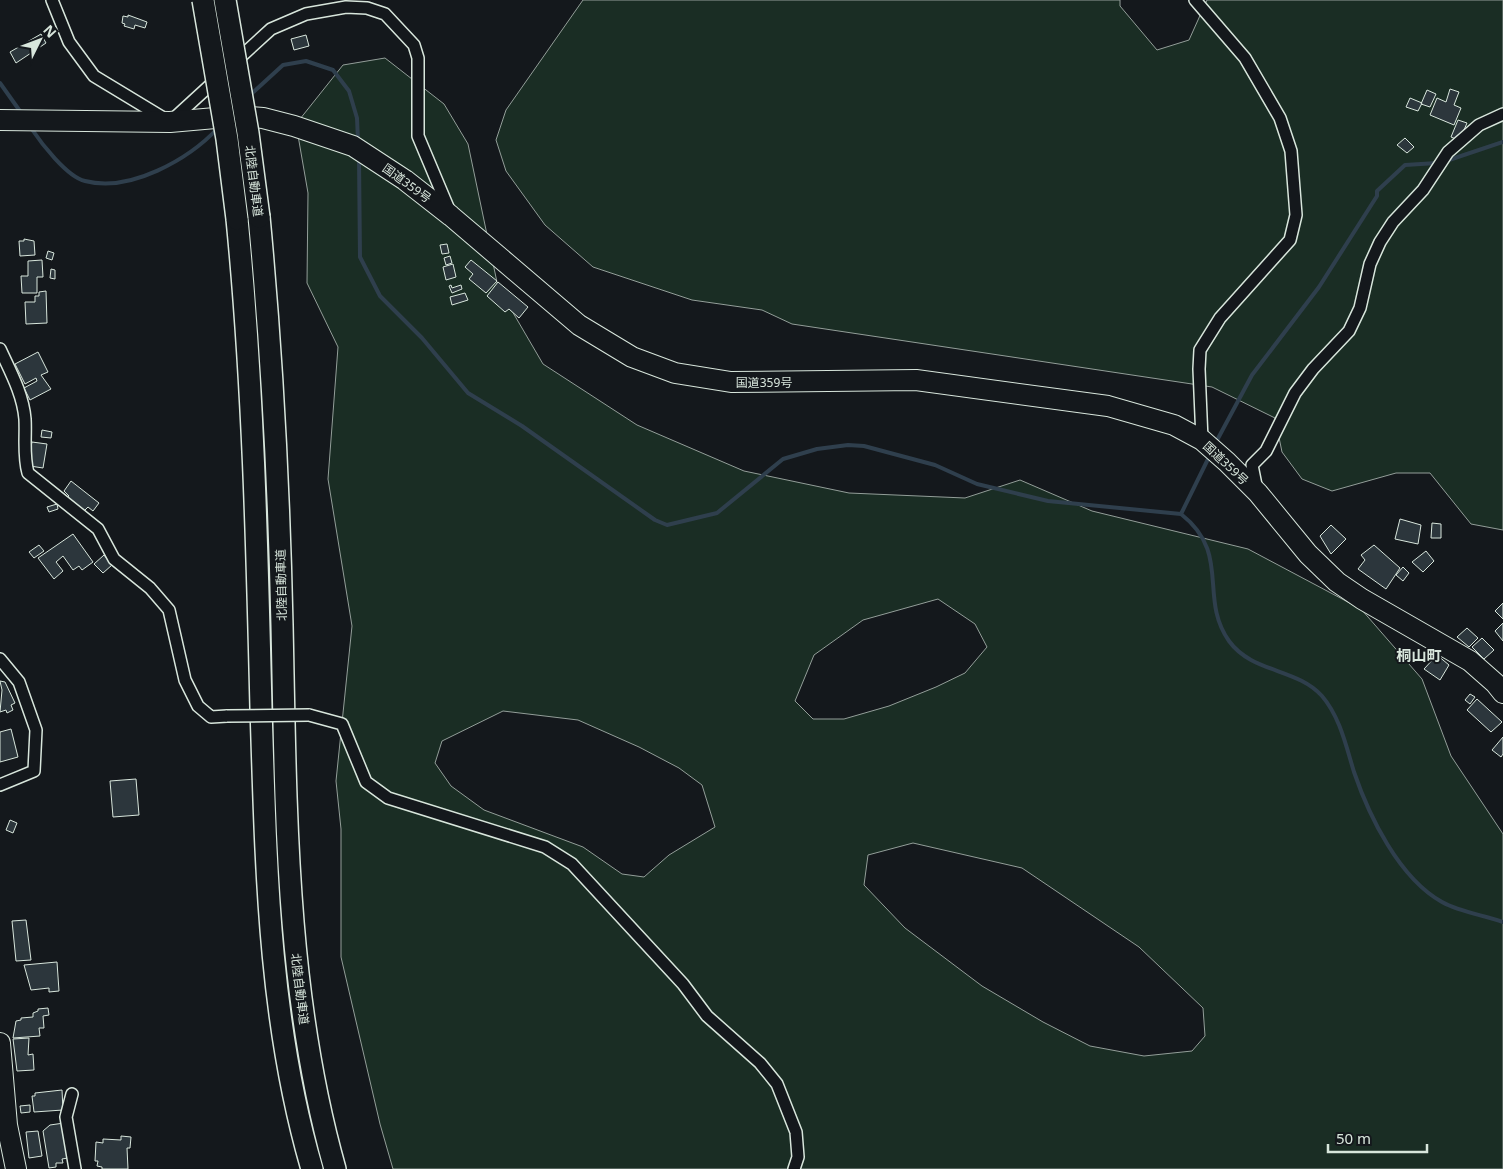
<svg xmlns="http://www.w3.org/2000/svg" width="1503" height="1169" font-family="'Noto Sans','Noto Sans JP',sans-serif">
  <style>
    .green { fill: #1a2d24; stroke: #939e99; fill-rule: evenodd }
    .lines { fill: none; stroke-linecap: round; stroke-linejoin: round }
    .stream { stroke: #2f3f4d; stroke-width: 4 }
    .building { fill: #2c363c; stroke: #d8e6dc }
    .minor-casing { stroke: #d8e6dc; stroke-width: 14 }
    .trunk-casing { stroke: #d8e6dc; stroke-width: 22 }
    .motorway-casing { stroke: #d8e6dc; stroke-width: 24 }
    .minor { stroke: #14181c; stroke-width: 11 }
    .trunk { stroke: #14181c; stroke-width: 20 }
    .motorway { stroke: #14181c; stroke-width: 21 }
    .minor-bridge-casing { stroke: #d8e6dc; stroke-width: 14; stroke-linecap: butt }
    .motorway-bridge-casing { stroke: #d8e6dc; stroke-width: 24; stroke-linecap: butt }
    .minor-bridge { stroke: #14181c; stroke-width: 11 }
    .motorway-bridge { stroke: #14181c; stroke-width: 21 }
    .labels { text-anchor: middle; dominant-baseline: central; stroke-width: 4; stroke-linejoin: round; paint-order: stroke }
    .street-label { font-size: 12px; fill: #d8e6dc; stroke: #14181c }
    .quarter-label { font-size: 15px; font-weight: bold; fill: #d8e6dc; stroke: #14181c }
  </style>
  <rect width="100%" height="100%" fill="#14181c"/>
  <path class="green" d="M 583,0 L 1120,0 L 1120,6 L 1157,50 L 1189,40 L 1207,0 L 1503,0 L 1503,530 L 1471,524 L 1430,473 L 1396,473 L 1332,491 L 1302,479 L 1282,452 L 1275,418 L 1212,387 L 792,324 L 762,310 L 692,300 L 593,267 L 545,225 L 506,171 L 496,140 L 506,110 Z
    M 385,58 L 444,104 L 468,144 L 498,287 L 543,364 L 637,425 L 744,471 L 849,493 L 965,498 L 1020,480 L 1092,511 L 1248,549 L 1361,609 L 1422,679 L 1451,756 L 1503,834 L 1503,1169 L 393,1169 L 380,1124 L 341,957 L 341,829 L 336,781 L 352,626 L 328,479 L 338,347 L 307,283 L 308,193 L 296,124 L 343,65 ZM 938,599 L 975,624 L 987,647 L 965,673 L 936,687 L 889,706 L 844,719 L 813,719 L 795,701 L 814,655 L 863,620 ZM 503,711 L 578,720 L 639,747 L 679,768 L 702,785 L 715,827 L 669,855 L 644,877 L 622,874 L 583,847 L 484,810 L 451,786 L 435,763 L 442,741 ZM 913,843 L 1022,868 L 1139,947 L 1203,1008 L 1205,1036 L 1192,1051 L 1144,1056 L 1090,1046 L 1043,1022 L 982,986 L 905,928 L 864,885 L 868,855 Z"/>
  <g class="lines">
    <path class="stream" d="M 0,83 L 22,114
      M 249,96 L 283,65 L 306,61 L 333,70 L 349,91 L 357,118 L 358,141
      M 31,128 C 41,143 67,177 85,181 C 130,193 189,159 218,128
      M 359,158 L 360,257 L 380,296 L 422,338 L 468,393 L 522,426 L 655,520 L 667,525 L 717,513 L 783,459 L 817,449 L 848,445 L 864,446 L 935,465 L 977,484 L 1048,501 L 1181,514 C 1232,554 1198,597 1229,641 C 1252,673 1297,668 1322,696 C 1340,717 1346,746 1354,772 C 1369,816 1399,878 1442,902 C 1460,912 1483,915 1503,922
      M 1446,161 L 1503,142
      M 1215,444 L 1252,375 L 1319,287 L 1377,196 L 1377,191 L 1405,165 L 1437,163
      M 1181,514 L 1210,455"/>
  </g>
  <path class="building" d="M 128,15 L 147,22 L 145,28 L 135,25 L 134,29 L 124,26 L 125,24 L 122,23 L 123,16 L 128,17 Z
    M 41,34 L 46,43 L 16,63 L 10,52 Z
    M 306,35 L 309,46 L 294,50 L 291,39 Z
    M 1450,89 L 1459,92 L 1454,105 L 1461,108 L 1454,125 L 1430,115 L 1437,98 L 1446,102 Z
    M 1427,90 L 1436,94 L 1430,107 L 1421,104 Z
    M 1410,98 L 1422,103 L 1418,111 L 1406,107 Z
    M 1458,120 L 1467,123 L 1461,137 L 1458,140 L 1451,137 Z
    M 1405,138 L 1414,147 L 1407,153 L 1397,145 Z
    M 24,239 L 34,241 L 35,255 L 20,256 L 19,241 L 24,241 Z
    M 447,244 L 449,253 L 442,254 L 440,245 Z
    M 48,251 L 54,253 L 52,260 L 46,258 Z
    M 450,256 L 452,263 L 446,265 L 444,258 Z
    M 42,260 L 43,277 L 37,277 L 37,293 L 22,293 L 21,276 L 28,276 L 28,261 Z
    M 471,260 L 497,281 L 486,293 L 469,279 L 473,274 L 465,267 Z
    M 453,264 L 456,277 L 446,280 L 443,267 Z
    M 51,269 L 55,270 L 55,279 L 50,278 Z
    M 498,282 L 528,307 L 519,318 L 509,309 L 505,312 L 487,296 Z
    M 451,285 L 452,288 L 461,285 L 462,289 L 452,293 L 449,286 Z
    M 46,291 L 47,323 L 26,324 L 25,302 L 35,302 L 35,296 L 39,296 L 39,292 Z
    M 465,293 L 468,300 L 452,305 L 450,297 Z
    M 38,352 L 48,372 L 41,375 L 51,389 L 30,400 L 24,388 L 37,381 L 36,378 L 25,384 L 15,364 Z
    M 42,430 L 52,432 L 51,438 L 41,437 Z
    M 32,442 L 47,444 L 43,468 L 30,466 L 28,460 Z
    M 71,481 L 99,503 L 93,511 L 88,507 L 84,511 L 66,498 L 69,496 L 64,491 Z
    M 57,504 L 58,509 L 49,512 L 47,507 Z
    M 1400,519 L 1421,525 L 1418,544 L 1395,539 Z
    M 1432,523 L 1441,524 L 1441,538 L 1431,538 Z
    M 1331,525 L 1346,539 L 1331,554 L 1320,536 Z
    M 73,534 L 93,562 L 82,570 L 79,566 L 73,570 L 63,556 L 56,562 L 63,571 L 54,579 L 38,558 Z
    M 39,545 L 44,551 L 34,558 L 29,552 Z
    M 1374,545 L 1400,568 L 1386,589 L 1358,569 L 1365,560 L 1361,555 Z
    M 1426,551 L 1434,561 L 1423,572 L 1412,562 Z
    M 104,555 L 112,565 L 103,573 L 94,564 Z
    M 1403,567 L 1409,573 L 1403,581 L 1396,575 Z
    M 1503,603 L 1503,619 L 1495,611 Z
    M 1503,623 L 1503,641 L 1495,631 Z
    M 1467,628 L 1478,638 L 1469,647 L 1457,637 Z
    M 1482,638 L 1494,650 L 1484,659 L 1472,647 Z
    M 1437,655 L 1449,665 L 1440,680 L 1424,669 Z
    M 0,681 L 5,682 L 15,703 L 11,705 L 13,710 L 7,713 L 6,710 L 0,712 L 2,690 Z
    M 1470,694 L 1475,697 L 1470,704 L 1465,700 Z
    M 1477,699 L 1502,722 L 1491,732 L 1467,710 Z
    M 11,729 L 18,757 L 0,762 L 0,732 Z
    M 1503,737 L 1503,754 L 1501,757 L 1492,750 Z
    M 136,779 L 139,815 L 113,817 L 110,781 Z
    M 10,820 L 17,823 L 13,833 L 6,830 Z
    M 26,920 L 31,960 L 16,961 L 12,921 Z
    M 57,962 L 59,991 L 49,992 L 49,988 L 31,990 L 24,965 Z
    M 48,1008 L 49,1015 L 43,1016 L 44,1028 L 39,1028 L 40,1036 L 13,1038 L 16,1021 L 21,1020 L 21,1018 L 33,1017 L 33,1013 L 38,1011 L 38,1009 Z
    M 29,1038 L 28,1055 L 33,1054 L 34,1070 L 17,1071 L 13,1039 Z
    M 62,1090 L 63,1110 L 34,1112 L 32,1096 L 35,1096 L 35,1093 Z
    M 30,1105 L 30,1112 L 21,1113 L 20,1106 Z
    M 64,1123 L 68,1158 L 62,1159 L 63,1163 L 56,1163 L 56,1167 L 49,1168 L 43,1131 L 50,1125 Z
    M 38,1131 L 42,1156 L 29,1158 L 26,1132 Z
    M 121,1136 L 131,1137 L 130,1148 L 127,1148 L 128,1169 L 102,1169 L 102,1167 L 97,1166 L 98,1161 L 95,1161 L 96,1142 L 103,1143 L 103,1139 L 121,1140 Z"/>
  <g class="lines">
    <defs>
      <path id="minor" d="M 52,0 L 69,42 L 94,76 L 170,122 L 218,78
        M 1195,0 L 1245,58 L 1280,118 L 1291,151 L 1296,215 L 1290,240 L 1220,318 L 1200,350 L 1199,369 L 1202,440
        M 235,62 L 271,29 L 306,14 L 346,7 L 367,8 L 385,14 L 414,45 L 418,58 L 418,136 L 450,212
        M 0,349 C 10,371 23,394 25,419 C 26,437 23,455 28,473 L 98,529 L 114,559 L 150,588 L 169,610 L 185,680 L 198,706 L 211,717 L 227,716
        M 1257,490 L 1252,465 L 1266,451 L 1295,393 L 1313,369 L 1349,331 L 1360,308 L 1370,264 L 1380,242 L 1393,222 L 1423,190 L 1448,152 L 1479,125 L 1503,114
        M 0,659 L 19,682 L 36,730 L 34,771 L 0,785
        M 309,715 L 342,724 L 366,782 L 388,798 L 545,847 L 572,864 L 683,984 L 707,1016 L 760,1063 L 777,1084 L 796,1132 L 798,1157 L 794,1169
        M 72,1094 L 66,1117 L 75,1169"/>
      <path id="trunk" d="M 0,120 L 170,122 L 238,116 L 263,118 L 294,126 L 353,146 L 405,180 L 451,216 L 579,325 L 632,357 L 675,373 L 731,382 L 916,380 L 1108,406 L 1174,425 L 1202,440 L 1227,462 L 1258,493 L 1308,554 L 1337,582 L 1362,599 L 1470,661 L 1495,683 L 1503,693
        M 0,1043 L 7,1125 L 16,1169"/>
      <path id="motorway" d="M 259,217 C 272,353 279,488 282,625 C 286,807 285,992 335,1169
        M 237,219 C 253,381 257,544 261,708 C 266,862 268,1019 312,1169"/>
    </defs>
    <use href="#minor" class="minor-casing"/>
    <use href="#trunk" class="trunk-casing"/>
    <use href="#motorway" class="motorway-casing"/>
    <use href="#minor" class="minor"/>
    <use href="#trunk" class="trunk"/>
    <use href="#motorway" class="motorway"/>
    <defs>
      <path id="minor-bridge" d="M 227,716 L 309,715"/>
      <path id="motorway-bridge" d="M 203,0 L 227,139 L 237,219
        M 225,0 L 248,133 L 259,217"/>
    </defs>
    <use href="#minor-bridge" class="minor-bridge-casing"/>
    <use href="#motorway-bridge" class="motorway-bridge-casing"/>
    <use href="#minor-bridge" class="minor-bridge"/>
    <use href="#motorway-bridge" class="motorway-bridge"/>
  </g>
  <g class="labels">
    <g class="street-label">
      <text transform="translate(254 181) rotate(83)">北陸自動車道</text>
      <text transform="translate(407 183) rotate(36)">国道359号</text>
      <text x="764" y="382">国道359号</text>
      <text transform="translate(1226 463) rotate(43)">国道359号</text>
      <text transform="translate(281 585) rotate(-91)">北陸自動車道</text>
      <text transform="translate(300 989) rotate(83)">北陸自動車道</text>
    </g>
    <g class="quarter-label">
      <text x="1419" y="655">桐山町</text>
    </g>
  </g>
  <g transform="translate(40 40) rotate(48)" stroke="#14181c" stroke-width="4" paint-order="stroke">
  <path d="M0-4L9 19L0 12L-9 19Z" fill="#d8e6dc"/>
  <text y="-8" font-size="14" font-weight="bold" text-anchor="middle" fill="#d8e6dc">N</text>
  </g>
  <path d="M1328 1144v8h99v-8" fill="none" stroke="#d8e6dc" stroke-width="2.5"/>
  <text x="1336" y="1144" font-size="15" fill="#d8e6dc" stroke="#14181c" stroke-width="4" paint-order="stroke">50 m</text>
</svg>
